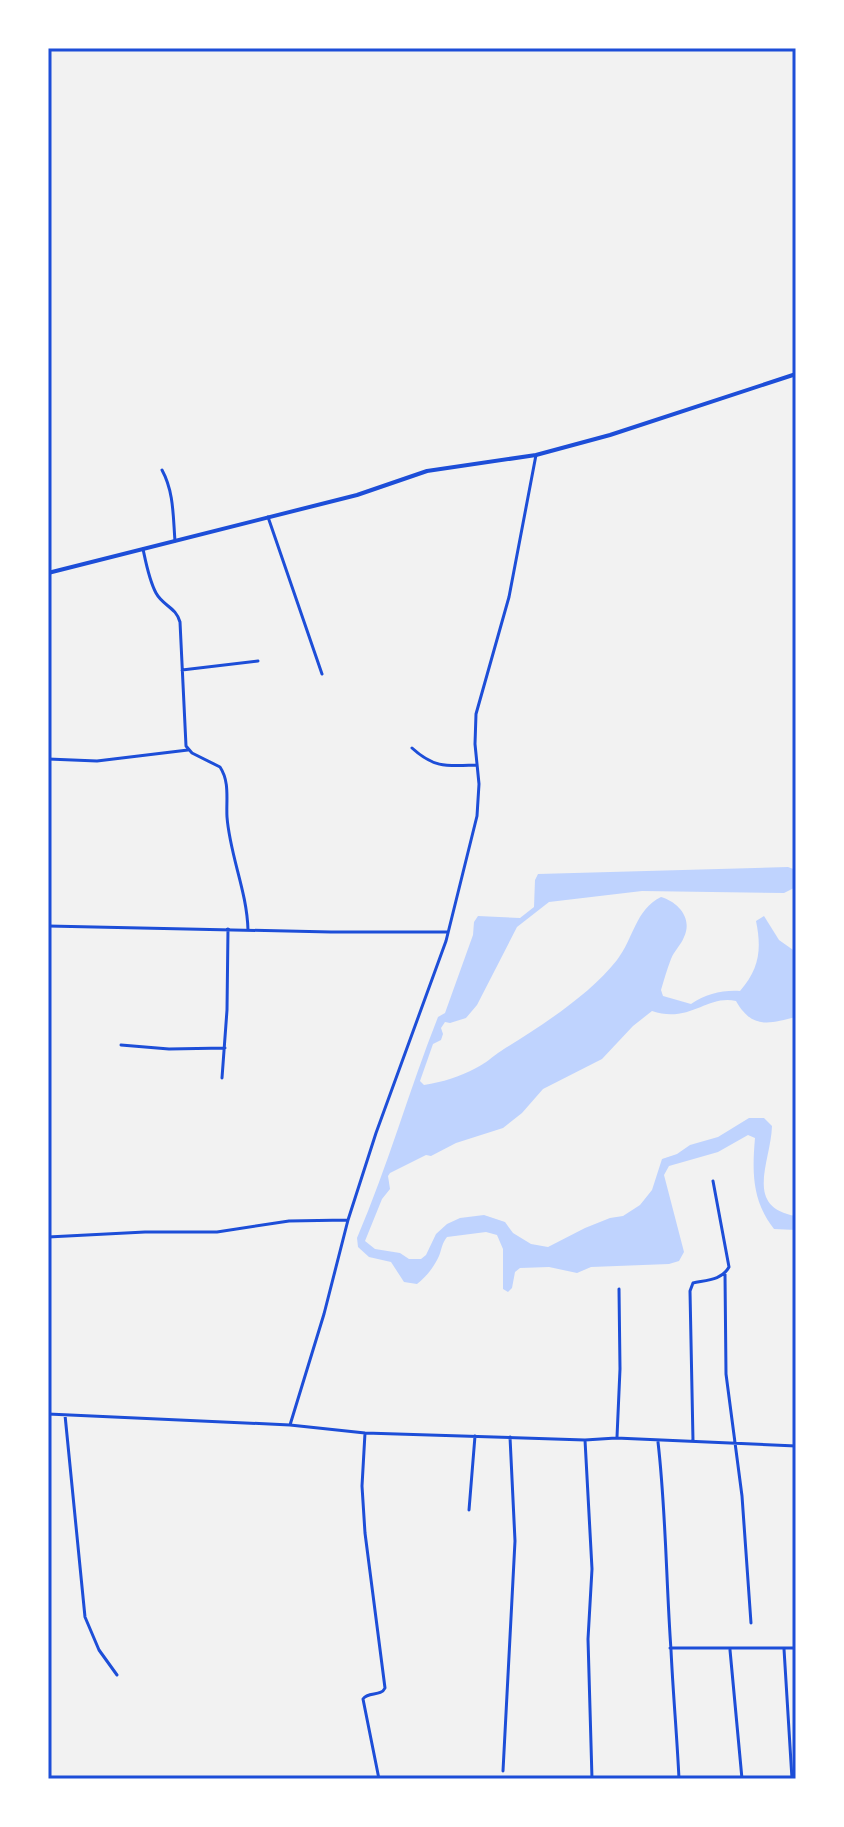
<svg xmlns="http://www.w3.org/2000/svg" width="844" height="1827" font-family="'Open Sans',sans-serif">
  <style>
    .water { fill: #bfd3fe }
    .lines { fill: none; stroke-linecap: round; stroke-linejoin: round }
    .minor { stroke: #1d4ed8; stroke-width: 3 }
    .tertiary { stroke: #1d4ed8; stroke-width: 4 }
    .neatline { fill: none; stroke: #1d4ed8; stroke-width: 3 }
  </style>
  <rect width="100%" height="100%" fill="#f2f2f2"/>
  <path class="water" d="M 788,867 L 796,870 L 796,887 L 784,893 L 642,891 L 549,902 L 517,927 L 477,1005 L 466,1018 L 450,1023 L 445,1022 L 441,1028 L 443,1034 L 441,1040 L 433,1044 L 420,1081 L 424,1085 C 443,1082 459,1077 476,1068 C 485,1064 493,1056 501,1051 C 539,1027 589,996 617,960 C 634,938 635,910 661,897 C 678,902 693,918 684,937 C 681,945 674,951 671,959 C 667,969 664,980 661,990 L 663,996 L 691,1004 C 706,994 722,990 740,991 C 759,969 762,950 756,921 L 764,916 L 779,940 L 796,952 L 796,1017 C 768,1024 752,1029 736,1001 C 708,994 689,1024 652,1011 L 633,1026 L 602,1059 L 543,1089 L 522,1113 L 503,1128 L 456,1143 L 431,1156 L 426,1155 L 390,1173 L 388,1176 L 390,1189 L 382,1199 L 365,1241 L 375,1249 L 400,1253 L 409,1259 L 421,1259 L 426,1255 L 436,1234 L 447,1224 L 460,1218 L 484,1215 L 505,1222 L 513,1233 L 531,1244 L 548,1247 L 585,1228 L 610,1218 L 623,1216 L 640,1205 L 652,1190 L 662,1159 L 677,1154 L 690,1145 L 718,1137 L 749,1118 L 764,1118 L 772,1126 C 771,1162 743,1207 796,1216 L 796,1230 L 774,1229 C 752,1201 752,1172 755,1138 L 748,1135 L 718,1152 L 669,1166 L 664,1175 L 684,1252 L 679,1261 L 669,1264 L 591,1267 L 577,1273 L 549,1267 L 520,1268 L 515,1272 L 512,1288 L 508,1292 L 503,1289 L 503,1249 L 497,1235 L 486,1232 L 447,1237 C 442,1243 442,1248 439,1256 C 434,1267 427,1276 417,1284 L 404,1282 L 391,1262 L 369,1257 L 358,1247 L 357,1238 C 388,1166 409,1090 438,1017 L 445,1013 L 473,935 L 474,922 L 478,916 L 520,918 L 534,907 L 535,880 L 538,874 Z"/>
  <g class="lines">
    <path class="minor" d="M 162,470 C 174,492 173,516 175,541
      M 268,517 L 322,674
      M 143,549 C 146,563 149,580 156,593 C 163,606 176,607 180,622 L 186,746 L 192,753 L 220,767 C 230,782 226,800 227,817 C 230,856 247,891 248,930
      M 182,670 L 258,661
      M 412,748 C 435,769 448,766 477,765
      M 48,759 L 97,761 L 188,750
      M 48,926 L 331,932 L 448,932
      M 121,1045 L 169,1049 L 225,1048
      M 222,1078 L 227,1010 L 228,929
      M 48,1237 L 145,1232 L 217,1232 L 289,1221 L 347,1220
      M 725,1274 L 726,1374 L 742,1496 L 751,1623
      M 48,1414 L 290,1425 L 365,1433 L 585,1440 L 616,1438 L 796,1446
      M 65,1415 L 85,1617 L 99,1650 L 117,1675
      M 290,1425 L 324,1314 L 348,1220 L 376,1133 L 446,941 L 477,816 L 479,784 L 475,744 L 476,714 L 509,597 L 536,455
      M 365,1433 L 362,1486 L 365,1533 L 385,1688 C 381,1697 368,1691 363,1699 L 379,1779
      M 617,1437 L 620,1369 L 619,1289
      M 585,1440 L 592,1569 L 588,1639 L 592,1779
      M 693,1441 L 690,1291 L 693,1283 C 707,1280 722,1280 729,1267 L 713,1181
      M 658,1442 C 666,1511 666,1580 671,1650 C 673,1693 677,1736 679,1779
      M 469,1510 L 475,1436
      M 670,1648 L 796,1648
      M 784,1649 L 792,1779
      M 730,1650 L 742,1779
      M 503,1771 L 515,1541 L 510,1437"/>
    <path class="tertiary" d="M 48,573 L 357,495 L 427,471 L 536,455 L 610,435 L 796,374"/>
  </g>
  <rect width="844" height="1827" fill="none" stroke="#ffffff" stroke-width="100"/>
  <rect x="50" y="50" width="744" height="1727" class="neatline"/>
</svg>
